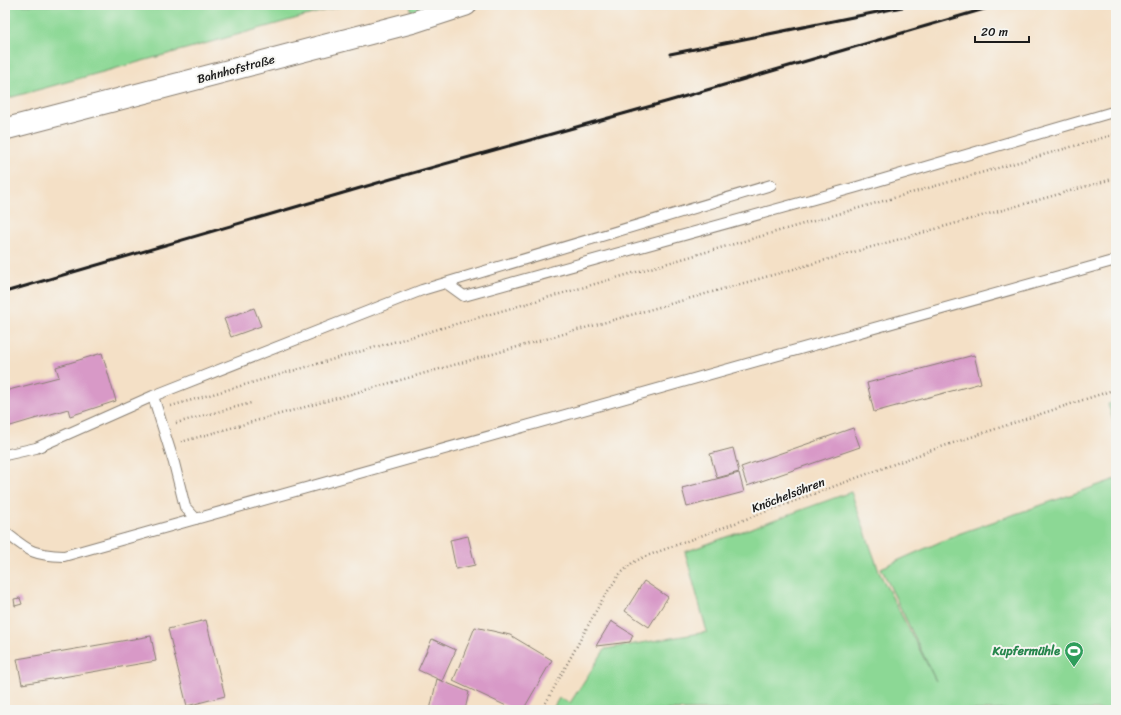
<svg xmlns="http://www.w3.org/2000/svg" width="1121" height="715" font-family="Sriracha,sans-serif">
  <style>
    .green { fill: #8cd895; stroke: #547a58 }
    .building { fill: #d899c7 }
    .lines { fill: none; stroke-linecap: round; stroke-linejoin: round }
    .lane-casing { stroke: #887e71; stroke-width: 12 }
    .street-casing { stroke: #887e71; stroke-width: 23 }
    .path { stroke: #887e71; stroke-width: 2.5; stroke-dasharray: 1 3; stroke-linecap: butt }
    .lane { stroke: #fff; stroke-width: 10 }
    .street { stroke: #fff; stroke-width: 21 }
    .rail { stroke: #1c1c1c; stroke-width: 3 }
    .labels { text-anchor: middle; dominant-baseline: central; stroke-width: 4; stroke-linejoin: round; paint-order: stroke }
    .street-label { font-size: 12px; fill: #1c1c1c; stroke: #f6f6f2 }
    .leisure-label { font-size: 12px; font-weight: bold; fill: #27864d; stroke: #f6f6f2; text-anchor: end }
  </style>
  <rect width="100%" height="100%" fill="#f6f6f2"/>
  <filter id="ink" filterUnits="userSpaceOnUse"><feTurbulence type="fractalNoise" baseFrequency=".025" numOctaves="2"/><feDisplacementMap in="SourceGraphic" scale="8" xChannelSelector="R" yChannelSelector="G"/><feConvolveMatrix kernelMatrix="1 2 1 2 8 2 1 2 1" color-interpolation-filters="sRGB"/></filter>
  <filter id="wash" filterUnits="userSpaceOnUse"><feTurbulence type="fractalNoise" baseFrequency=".012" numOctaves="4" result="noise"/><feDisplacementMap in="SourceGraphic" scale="16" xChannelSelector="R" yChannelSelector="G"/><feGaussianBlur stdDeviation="0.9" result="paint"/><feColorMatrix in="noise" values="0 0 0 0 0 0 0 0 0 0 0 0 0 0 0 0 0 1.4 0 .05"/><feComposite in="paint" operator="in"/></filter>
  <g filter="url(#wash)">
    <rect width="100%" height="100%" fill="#f4e0c6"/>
    <path class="green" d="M 5,5 L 345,5 L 5,99 Z
      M 410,5 L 466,5 L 414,22 Z
      M 1116,402 L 1116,431 L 1108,404 Z
      M 1116,479 L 1116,710 L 552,710 L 559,698 L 570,703 L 605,649 L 707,632 L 685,552 L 851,492 L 880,574 L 936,681 L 881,568 L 958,534 Z"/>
    <g id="blocks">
      <path class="building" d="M 254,308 L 261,326 L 231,337 L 224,319 Z
        M 102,353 L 116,401 L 70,416 L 68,409 L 7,427 L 8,431 L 5,432 L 5,391 L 59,377 L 56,367 Z
        M 974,355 L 981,383 L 874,412 L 867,383 Z
        M 853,428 L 860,447 L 747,486 L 741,467 Z
        M 733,448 L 739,472 L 717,478 L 710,454 Z
        M 739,473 L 744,492 L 687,507 L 682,488 Z
        M 468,536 L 475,565 L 456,569 L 450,540 Z
        M 644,581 L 668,597 L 649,627 L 625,611 Z
        M 20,598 L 22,604 L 15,606 L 14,599 Z
        M 206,620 L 225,696 L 187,706 L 168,629 Z
        M 611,621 L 633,635 L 630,642 L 596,646 Z
        M 475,627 L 510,635 L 552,660 L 523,710 L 515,710 L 453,681 Z
        M 151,636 L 156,661 L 22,684 L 17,659 Z
        M 432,639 L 456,650 L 442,681 L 418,670 Z
        M 437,679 L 469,692 L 465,710 L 430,710 Z"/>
    </g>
  </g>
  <g filter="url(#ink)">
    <use href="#blocks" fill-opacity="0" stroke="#887e71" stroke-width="1"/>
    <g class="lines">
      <defs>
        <path id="lane" d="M 446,283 L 464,296 L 857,187 L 1116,111
          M 153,396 L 174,463 L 185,507 L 196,519
          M 5,455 L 36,448 L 153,396 L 422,290 L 771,185
          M 5,532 C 29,551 32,555 64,556 L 1116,260"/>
        <path id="street" d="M 5,129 L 414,22 L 466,5"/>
      </defs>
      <use href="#lane" class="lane-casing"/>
      <use href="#street" class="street-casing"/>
      <path class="path" d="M 171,406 L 1116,134
        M 176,423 L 251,403
        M 181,442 L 1116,178
        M 5,706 L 33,710
        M 542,710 L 602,600 L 619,575 L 632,563 L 644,557 L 929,451 L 1116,389"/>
      <use href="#lane" class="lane"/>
      <use href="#street" class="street"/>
      <path class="rail" d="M 670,54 L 912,5
        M 5,292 L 391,179 L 669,101 L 998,5"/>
    </g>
  </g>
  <defs>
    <symbol id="stadium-pin" viewBox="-11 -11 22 30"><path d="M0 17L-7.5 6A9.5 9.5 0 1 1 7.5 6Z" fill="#2e9e5b" stroke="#f6f6f2"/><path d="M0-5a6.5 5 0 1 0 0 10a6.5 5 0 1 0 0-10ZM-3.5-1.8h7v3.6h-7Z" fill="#fff"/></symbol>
  </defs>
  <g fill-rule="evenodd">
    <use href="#stadium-pin" x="1063" y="640" width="22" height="30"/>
  </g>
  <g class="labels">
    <g class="street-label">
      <text transform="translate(236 69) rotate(-15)">Bahnhofstraße</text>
      <text transform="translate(788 495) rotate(-21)">Knöchelsöhren</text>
    </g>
    <g class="leisure-label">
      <text x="1060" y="651">Kupfermühle</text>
    </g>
  </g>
  <rect width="1121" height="715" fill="none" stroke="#f6f6f2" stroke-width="20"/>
  <path d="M975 36v6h54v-6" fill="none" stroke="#1c1c1c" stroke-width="2"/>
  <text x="981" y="36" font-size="12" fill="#1c1c1c" stroke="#f6f6f2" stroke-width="3" paint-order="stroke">20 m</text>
</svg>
